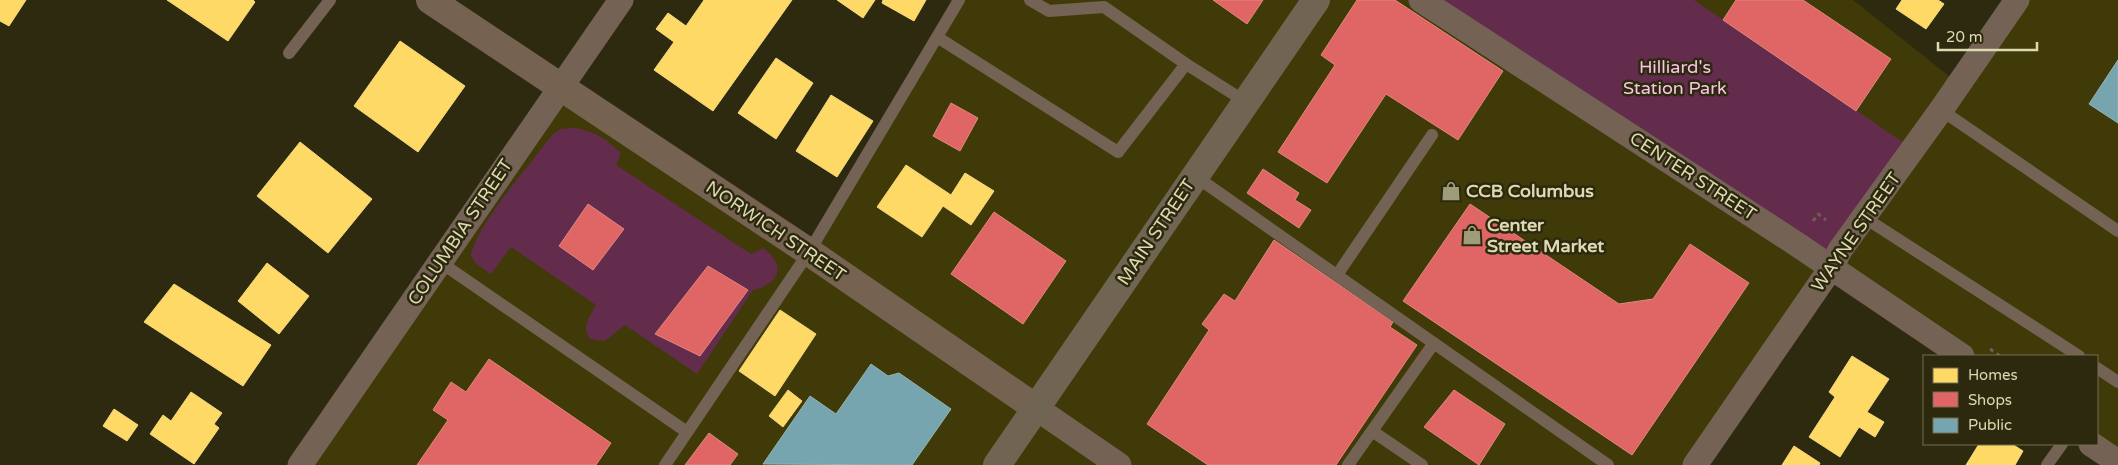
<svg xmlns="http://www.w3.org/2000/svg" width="2118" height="465" font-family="'Varela Round',sans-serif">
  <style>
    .built { fill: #403a08 }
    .green { fill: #632c4d }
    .homes { fill: #ffd966; stroke: #f5d97c }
    .shops { fill: #e06666; stroke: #df887c }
    .public { fill: #76a5af; stroke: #95b5b0 }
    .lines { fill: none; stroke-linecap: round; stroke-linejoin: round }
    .path { stroke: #6d6151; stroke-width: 3; stroke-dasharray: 4 4; stroke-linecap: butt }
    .lane { stroke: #746254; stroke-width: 12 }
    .street { stroke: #746254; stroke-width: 25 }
    .secondary { stroke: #766251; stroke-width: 28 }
    .primary { stroke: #706452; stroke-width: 28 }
    .labels { text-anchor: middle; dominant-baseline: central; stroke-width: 5; stroke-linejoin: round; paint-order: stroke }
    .park-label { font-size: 18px; fill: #fac3e3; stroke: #2c290f }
    .street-label { font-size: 18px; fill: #ddd9b1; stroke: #2c290f }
    .poi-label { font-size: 18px; font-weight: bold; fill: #ddd9b1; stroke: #2c290f; text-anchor: start }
  </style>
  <rect width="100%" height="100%" fill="#2d2a10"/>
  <path class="built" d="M 949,0 L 1853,0 L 1959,84 L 2017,0 L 2118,0 L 2118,462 L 2097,444 L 2097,356 L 1962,356 L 1831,268 L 1695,465 L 301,465 L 561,88 L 808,252 L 956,4 Z"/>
  <path class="green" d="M 1421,0 L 1694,0 L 1913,149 L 1831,268 Z
    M 573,128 C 590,129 610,140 621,154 L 616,165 L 751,254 L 763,248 C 786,264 781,284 753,290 L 697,374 L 625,325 L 605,341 L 590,339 C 581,327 590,316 596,305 L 511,247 L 491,274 L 475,263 L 471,255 C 478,223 531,163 553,134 L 561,129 Z"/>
  <path class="homes" d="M 0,0 L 26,0 L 9,26 L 0,21 Z
    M 167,0 L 253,0 L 255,2 L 228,41 Z
    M 704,0 L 792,0 L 713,111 L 654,70 L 674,42 L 656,29 L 668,13 L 686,26 Z
    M 837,0 L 875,0 L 863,18 Z
    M 883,0 L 926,0 L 914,21 L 882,3 Z
    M 1902,0 L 1938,0 L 1944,4 L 1926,29 L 1896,9 Z
    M 400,41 L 465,86 L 418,152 L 354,106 Z
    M 776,58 L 813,83 L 776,139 L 738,113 Z
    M 831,95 L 873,121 L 837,177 L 796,151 Z
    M 300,142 L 372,199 L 328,253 L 257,196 Z
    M 906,165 L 951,195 L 965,173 L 994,191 L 971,225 L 943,206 L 922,237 L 877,207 Z
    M 267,263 L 309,296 L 279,334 L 238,301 Z
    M 174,284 L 271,345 L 243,386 L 144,322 Z
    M 780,310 L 816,334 L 775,396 L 739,371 Z
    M 1852,356 L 1889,379 L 1867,412 L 1884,422 L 1875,437 L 1859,427 L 1840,457 L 1809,437 L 1835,397 L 1829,392 Z
    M 788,390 L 802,401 L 783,427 L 769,416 Z
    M 191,392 L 222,413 L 214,424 L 219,428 L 194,464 L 150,434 L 163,415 L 171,421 Z
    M 114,409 L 138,425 L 127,441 L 103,426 Z
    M 1979,444 L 2012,444 L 2023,451 L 2015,465 L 1966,465 Z
    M 1794,446 L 1820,463 L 1819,465 L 1782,465 Z"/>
  <path class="shops" d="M 1213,0 L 1263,0 L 1247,24 Z
    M 1357,0 L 1395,0 L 1503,71 L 1458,140 L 1386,94 L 1327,183 L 1278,152 L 1335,65 L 1321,55 Z
    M 1736,0 L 1803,0 L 1891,59 L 1856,111 L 1723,20 Z
    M 951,103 L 978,118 L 960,151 L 933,136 Z
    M 1263,169 L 1299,193 L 1295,200 L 1311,210 L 1299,228 L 1247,193 Z
    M 588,204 L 624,229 L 593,270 L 559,246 Z
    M 1470,204 L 1619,304 L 1653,299 L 1690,244 L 1749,283 L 1632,455 L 1403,301 Z
    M 994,212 L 1066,261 L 1023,324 L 951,274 Z
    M 1274,240 L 1393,322 L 1390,327 L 1417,345 L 1336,465 L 1208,465 L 1147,424 L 1209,330 L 1202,324 L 1224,294 L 1235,301 Z
    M 708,266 L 748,290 L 700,356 L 655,334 Z
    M 489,359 L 611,443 L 596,465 L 417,465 L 448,420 L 433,410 L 451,382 L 466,392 Z
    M 1454,390 L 1505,424 L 1479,465 L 1424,427 Z
    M 709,433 L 738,454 L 730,465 L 685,465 Z"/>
  <path class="public" d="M 2118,60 L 2118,123 L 2089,104 Z
    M 871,364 L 888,376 L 899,373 L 951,409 L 912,465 L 763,464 L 810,396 L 836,414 Z"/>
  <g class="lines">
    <path class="path" d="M 1813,221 L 1818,214 L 1826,220
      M 1990,349 L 2000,356"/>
    <path class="lane" d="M 937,37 L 1118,152 L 1186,64 L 1104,7 L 1049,11 L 1030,0
      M 289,53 L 330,0
      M 1186,64 L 1246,102
      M 1941,110 L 2118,231
      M 1195,176 L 1608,465
      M 1865,218 L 2079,356
      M 440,262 L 687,432
      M 1337,275 L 1432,135
      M 2097,368 L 2118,382
      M 1372,431 L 1422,465
      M 665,465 L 809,252 L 959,0
      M 1348,465 L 1434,343
      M 2047,465 L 2062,444"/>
    <path class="street" d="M 1421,0 L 1795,243 L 1962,356
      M 1036,408 L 1119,465
      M 2091,444 L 2118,462
      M 300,465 L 621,0
      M 1695,465 L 1831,268 L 1840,250 L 1941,110 L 2017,0"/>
    <path class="secondary" d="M 430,0 L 809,252 L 1036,408"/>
    <path class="primary" d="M 997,465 L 1316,0"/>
  </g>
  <defs>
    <symbol id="shop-bare" viewBox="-9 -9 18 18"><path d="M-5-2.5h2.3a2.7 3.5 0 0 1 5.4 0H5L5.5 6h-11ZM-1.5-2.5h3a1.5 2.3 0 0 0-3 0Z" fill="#9f9c79" stroke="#2c290f" stroke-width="2.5" paint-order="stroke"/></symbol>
  </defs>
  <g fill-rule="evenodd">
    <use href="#shop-bare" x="1437" y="177" width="28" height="28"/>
    <use href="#shop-bare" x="1458" y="221" width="28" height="28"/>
  </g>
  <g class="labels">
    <g class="park-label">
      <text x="1675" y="67">Hilliard's<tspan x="1675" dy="21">Station Park</tspan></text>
    </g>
    <g class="street-label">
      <text transform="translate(1693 176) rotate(33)">CENTER STREET</text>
      <text transform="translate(776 231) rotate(34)">NORWICH STREET</text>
      <text transform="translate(460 232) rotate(-56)">COLUMBIA STREET</text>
      <text transform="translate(1156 232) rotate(-56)">MAIN STREET</text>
      <text transform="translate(1856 232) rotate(-55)">WAYNE STREET</text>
    </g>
    <g class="poi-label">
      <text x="1466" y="191">CCB Columbus</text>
      <text x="1487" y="225">Center<tspan x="1487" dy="21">Street Market</tspan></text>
    </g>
  </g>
  <rect x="1923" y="355" width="175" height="90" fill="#2c290f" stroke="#736f50"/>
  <rect x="1933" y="368" width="25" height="15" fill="#ffd966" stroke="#736f50"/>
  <text x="1968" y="380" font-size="15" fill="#ddd9b1">Homes</text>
  <rect x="1933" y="392" width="25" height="15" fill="#e06666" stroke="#736f50"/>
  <text x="1968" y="405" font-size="15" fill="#ddd9b1">Shops</text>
  <rect x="1933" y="418" width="25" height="15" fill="#76a5af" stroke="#736f50"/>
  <text x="1968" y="430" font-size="15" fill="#ddd9b1">Public</text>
  <path d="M1938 42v8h99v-8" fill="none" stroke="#ddd9b1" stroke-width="2.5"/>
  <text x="1946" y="42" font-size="15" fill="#ddd9b1" stroke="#2c290f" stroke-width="4" paint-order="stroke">20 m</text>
</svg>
